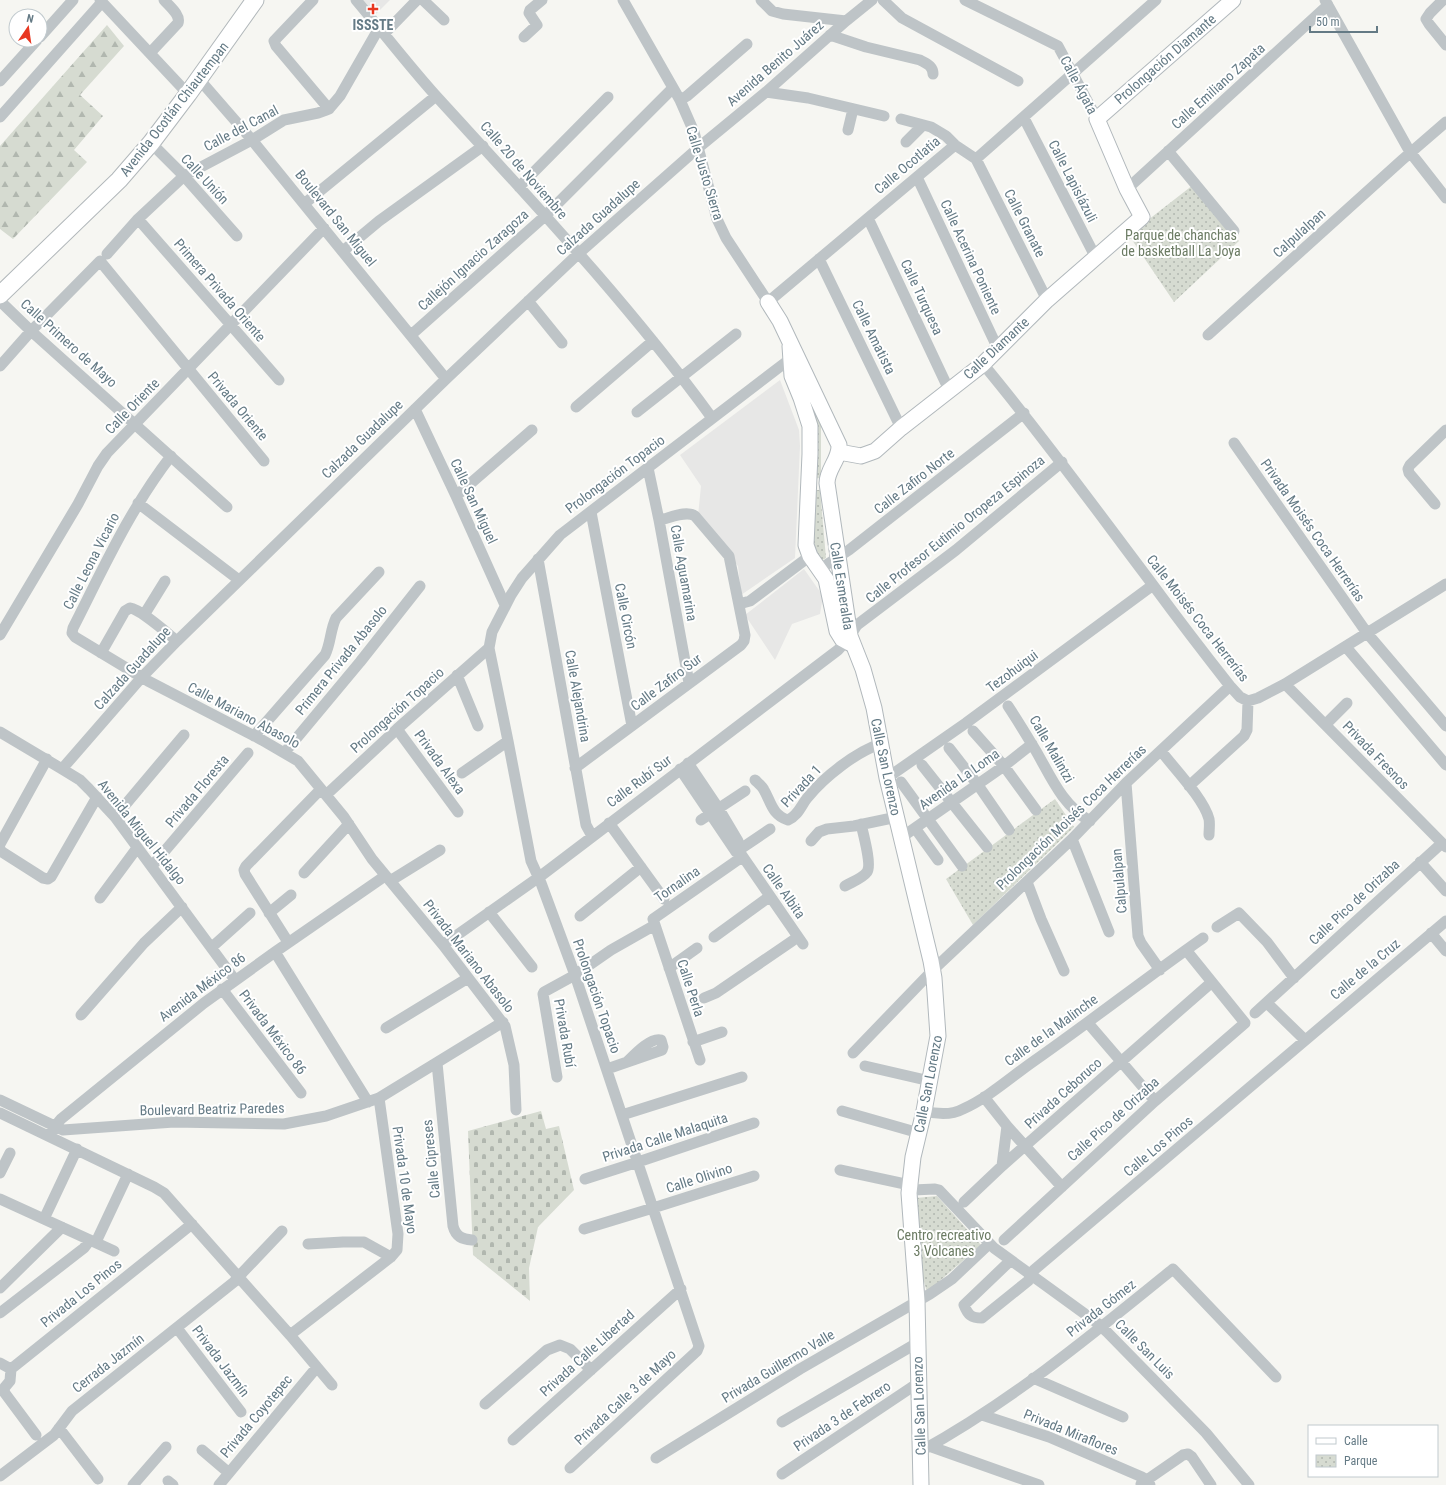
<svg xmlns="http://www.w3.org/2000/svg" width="1446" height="1485" font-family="'Roboto Condensed',sans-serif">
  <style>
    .built { fill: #e7e7e6 }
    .forest { fill: url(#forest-firs) }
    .cemetery { fill: url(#cemetery-stones) }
    .park { fill: url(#park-dots) }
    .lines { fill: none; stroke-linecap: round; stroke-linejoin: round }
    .secondary-casing { stroke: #b1b8bc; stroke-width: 17 }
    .primary-casing { stroke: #b2b8bb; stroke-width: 19 }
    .street { stroke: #bec4c7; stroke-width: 11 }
    .secondary { stroke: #fff; stroke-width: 15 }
    .primary { stroke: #fff; stroke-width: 17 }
    .poi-dot { fill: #e83721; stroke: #fff; stroke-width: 1.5 }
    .labels { text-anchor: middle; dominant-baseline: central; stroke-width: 4; stroke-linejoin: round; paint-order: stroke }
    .poi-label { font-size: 14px; font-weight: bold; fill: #647a85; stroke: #fff }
    .street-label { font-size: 14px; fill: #647a85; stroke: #fff }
    .park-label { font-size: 14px; fill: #6b7b63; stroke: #fff }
  </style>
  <defs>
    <pattern id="forest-firs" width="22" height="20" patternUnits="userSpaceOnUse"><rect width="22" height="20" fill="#d6dbd1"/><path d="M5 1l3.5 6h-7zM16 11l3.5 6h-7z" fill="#b1b7af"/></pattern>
    <pattern id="cemetery-stones" width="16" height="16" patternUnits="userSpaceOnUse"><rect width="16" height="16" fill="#d6dbd1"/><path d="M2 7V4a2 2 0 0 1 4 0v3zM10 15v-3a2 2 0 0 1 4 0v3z" fill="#b1b7af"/></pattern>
    <pattern id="park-dots" width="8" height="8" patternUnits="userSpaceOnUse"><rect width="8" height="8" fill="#d6dbd1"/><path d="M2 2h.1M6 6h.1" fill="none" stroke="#b1b7af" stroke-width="1.8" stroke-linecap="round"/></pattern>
  </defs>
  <rect width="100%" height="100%" fill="#f6f6f2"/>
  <path class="built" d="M 359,0 L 390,0 L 372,18 Z
    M 780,380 L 799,430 L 800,446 L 795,558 L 741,595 L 738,566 L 698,516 L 701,486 L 680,455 Z
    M 804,569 L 823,596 L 820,614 L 792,624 L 775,660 L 745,615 Z"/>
  <path class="forest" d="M 107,25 L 124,46 L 80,95 L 103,116 L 74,150 L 87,162 L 13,239 L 0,229 L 0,146 Z"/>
  <path class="cemetery" d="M 541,1111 L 546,1129 L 559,1126 L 574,1190 L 538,1227 L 529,1268 L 530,1301 L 473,1255 L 468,1131 Z"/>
  <path class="park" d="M 1193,185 L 1239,241 L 1174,302 L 1130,237 L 1139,227 Z
    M 799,375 L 821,421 L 821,478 L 809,479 Z
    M 809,490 L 820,490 L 826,558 L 817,563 L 811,554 Z
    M 1055,799 L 1074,827 L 973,925 L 946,879 Z
    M 937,1196 L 981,1245 L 927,1292 L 922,1275 L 916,1198 Z"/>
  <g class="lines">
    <defs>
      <path id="secondary" d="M 768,302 L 780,321 L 839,445 C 840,459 827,469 827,483 L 850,636 L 863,669 L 874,708 L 887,778 L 931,961 L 934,978 L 938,1036 L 924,1111 L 913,1157 L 909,1193 L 917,1301 L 921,1485
        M 790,346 L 792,376 L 801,398 L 810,426 L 810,454 L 806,545 L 810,556 L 826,579 L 837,631 L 842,639 L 853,645
        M 839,452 L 861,456 L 875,451 L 901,428 L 983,364 L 1047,300 L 1142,217 L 1127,189 L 1097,119 L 1233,0"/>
      <path id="primary" d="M 0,295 L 119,180 L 151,143 L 188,94 L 255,0"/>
    </defs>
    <use href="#secondary" class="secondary-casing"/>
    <use href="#primary" class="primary-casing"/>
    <path class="street" d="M 100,0 L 188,94
      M 313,0 L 274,41 L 276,46 L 329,109
      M 356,0 C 383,32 409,66 437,97 C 532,201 629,304 712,418
      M 423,0 L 444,20
      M 623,0 L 680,100 L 694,132 L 717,219 L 726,238 L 768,302 L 955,145
      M 761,0 L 772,11 L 783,14 L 846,21
      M 883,0 L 902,18 L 1018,81
      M 965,0 L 1058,46 L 1097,119
      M 1325,0 L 1410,152 L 1446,198
      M 1443,0 L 1430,13 L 1426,19 L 1429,24 L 1446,45
      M 384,34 L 417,0
      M 830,35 L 866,47 L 920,60 C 927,64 933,66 933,74
      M 40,37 L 73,0
      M 524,37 L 537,25 L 529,13 L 530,10 L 542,0
      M 150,53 L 178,23 C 181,15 169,6 164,0
      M 199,79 L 252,140 L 446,379
      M 0,81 L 37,40
      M 766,92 L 808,98 L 884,116
      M 680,100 L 687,96 L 747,44
      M 0,117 L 102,2
      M 1024,118 L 1096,258
      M 901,119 L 931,127 L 946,136 L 955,145 L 976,159 L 1047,300
      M 848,130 L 853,109
      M 906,142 L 923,125
      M 151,143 L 184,176 L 237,236
      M 1168,151 L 1234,231
      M 976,159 L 1156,0
      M 917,177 L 998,349
      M 519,187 L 608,97
      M 1127,189 L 1328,5
      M 304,204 L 436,96
      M 868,218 L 949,390
      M 138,219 L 279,380
      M 343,251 L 379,221 L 483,146
      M 107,254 L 138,219 L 184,176 L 252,140 L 284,120 L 318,113 L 329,109 L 340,96 L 379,28
      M 819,259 L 901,428
      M 0,301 L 31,331 L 227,507
      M 528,301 L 562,343
      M 411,335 L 545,216 L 673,88
      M 1208,335 L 1402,160 L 1446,122
      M 983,364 C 1043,436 1097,511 1153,585 C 1178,619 1204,653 1230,686 L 1240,697 L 1248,701 L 1258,698 L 1285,684 L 1446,584
      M 0,366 L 31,331 L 100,261 L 264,461
      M 576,407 L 653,341
      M 415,409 L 456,496 L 505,605
      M 637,412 L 736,334
      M 1234,443 L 1367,633 L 1446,726
      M 171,456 C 130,509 103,569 73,628 L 72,633 L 75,637 L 148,681 L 262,740 L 298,761 L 344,817 L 372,859 L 443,945 L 505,1026 L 514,1065 L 516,1110
      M 648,468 L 659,520 L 689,683
      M 456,496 L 532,430
      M 138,503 L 239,580
      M 1435,504 L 1409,473 L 1408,469 L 1410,465 L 1446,430
      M 591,512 L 632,726
      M 538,559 L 586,825 L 592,836
      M 820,569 L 849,550 L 1024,413
      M 739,604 L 750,601 L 810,556
      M 144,615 L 165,581
      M 0,635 L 78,504 L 98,466 L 107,453 L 324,228
      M 1346,647 L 1446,765
      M 101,653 L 125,611 L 130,608 C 140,609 167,633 177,641
      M 457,675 L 478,726
      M 1285,684 L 1446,847
      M 1008,706 C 1018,721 1027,736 1036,751 C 1051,777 1062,805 1090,821
      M 1326,724 L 1347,703
      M 397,729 L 458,812
      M 973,731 L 1004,766 L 1036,810
      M 0,732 L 62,769 L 80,780 L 89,789 L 115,817 L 235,980
      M 254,736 L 325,655 C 331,643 330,630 336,618 L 379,572
      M 949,748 L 978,785 L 1009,830
      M 1161,751 C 1174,768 1204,799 1209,819 C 1210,824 1209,830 1209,835
      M 285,752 L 360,662 L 420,586
      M 688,763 L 719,809 L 738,841 L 740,854
      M 922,765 L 987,847
      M 575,768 L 741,645 L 744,641 L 745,635 L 729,556 L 695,516 C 686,510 670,518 659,520
      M 62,769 L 142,677 L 177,641 L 446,379 L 578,254 L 698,148 L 766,92 L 846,21 L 872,0
      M 680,769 L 736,852 L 741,854 L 803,944
      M 462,773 L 508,741
      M 887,778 L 966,723 L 1153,585
      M 755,780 C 758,783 762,786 764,790 C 771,802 772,815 788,820 C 799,815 801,805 808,797 C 824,777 856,752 880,744
      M 901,782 L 962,866
      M 1126,783 L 1138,936 L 1141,943 L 1160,970
      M 1189,786 L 1244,736 L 1247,730 L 1248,701
      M 326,795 L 397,729 L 489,648
      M 115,817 L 184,735
      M 701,820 L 745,791
      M 609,823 L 664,899
      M 915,828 L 938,860
      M 902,837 L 1004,766 L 1032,744
      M 1072,839 L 1109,932
      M 811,841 L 819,832 L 827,829 L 854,826 L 897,817
      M 0,844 L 47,759
      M 0,849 L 2,852 L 43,878 L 48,879 L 51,877 L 97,797
      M 736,852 L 770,829
      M 1420,862 L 1446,891
      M 152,866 L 248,753
      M 304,873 L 349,824
      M 390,881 L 440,850
      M 1027,882 L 1041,919 L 1064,971
      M 845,886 C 852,882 863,878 867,872 C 872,865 863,833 861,824
      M 100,898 L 137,848
      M 489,912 L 532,967
      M 269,913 L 291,895
      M 580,916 L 641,867
      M 1217,927 L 1239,913 L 1267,942 L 1294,978
      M 1431,933 L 1446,951
      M 714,937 L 769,897
      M 288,942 L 245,874 L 244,870 L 246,866 L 321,789
      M 443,945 L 542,875 L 838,650 L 848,639 L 857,625 L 956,550 L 1062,462
      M 212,947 L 250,913
      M 275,952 L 368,1102
      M 669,968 L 697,948
      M 222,989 L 301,1093
      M 704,998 L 716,993 L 798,937
      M 1267,1003 L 1305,1040
      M 1255,1013 L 1442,843
      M 81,1015 L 144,943 L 182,907
      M 1088,1023 L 1155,1101
      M 386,1028 L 468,978
      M 693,1042 L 722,1032
      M 853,1053 L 933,970 L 1072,839 L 1126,783 L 1230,686
      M 700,1060 L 653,919 L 742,857
      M 437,1063 L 453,1226 C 456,1237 462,1239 472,1240
      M 865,1066 L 930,1081
      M 607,1069 L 662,1050 L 663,1047 L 661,1040 C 651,1037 635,1054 628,1061
      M 557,1077 L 543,994 L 544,992 L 575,975 L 611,950 L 655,925
      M 984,1097 L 1007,1126 L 1062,1187
      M 0,1100 L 63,1130 L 174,1122 L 284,1124 L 326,1116 L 379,1098 L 503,1022
      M 842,1111 L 919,1133
      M 924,1111 C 936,1114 952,1115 963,1109 C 988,1098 1011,1077 1034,1061 C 1091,1021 1146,978 1203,938
      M 0,1113 L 154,1187 L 164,1193 L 290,1335 L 332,1385
      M 622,1115 L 742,1077
      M 51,1131 L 61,1119 L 204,1003 L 275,952 L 385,876
      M 1002,1166 L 1007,1126
      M 840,1170 L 905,1184 L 913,1190 L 935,1189 L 939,1190 L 994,1248 L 1096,1322 L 1107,1332 L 1206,1433 L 1249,1485
      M 0,1173 L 10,1153
      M 585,1179 L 638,1162 L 754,1123
      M 0,1199 L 114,1251
      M 964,1202 L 1002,1166 L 1212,982
      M 44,1219 L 77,1149
      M 584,1229 L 653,1208 L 754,1176
      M 1004,1240 L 1155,1101 L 1245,1023 L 1186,950
      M 96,1242 L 128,1174
      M 308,1244 L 343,1242 L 364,1242 L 391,1257
      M 1010,1261 L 964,1305 C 968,1315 971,1318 982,1318 L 1028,1281 L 1034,1270 L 1446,921
      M 0,1288 L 62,1227
      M 0,1313 L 84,1248 L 90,1240
      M 177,1328 L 241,1412
      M 290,1335 L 391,1257 L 397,1250 L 398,1234 L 379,1098
      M 0,1363 L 11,1369
      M 11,1369 L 192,1224
      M 11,1369 L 10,1381 L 5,1387 L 4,1392 L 36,1435
      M 1033,1378 L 1123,1417
      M 485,1404 L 547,1350 L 560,1345 L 570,1349 L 591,1370
      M 982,1415 L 1049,1437 L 1142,1477 L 1150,1485
      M 782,1422 L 917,1343
      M 59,1428 L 98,1479
      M 513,1440 L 681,1289
      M 929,1446 L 1039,1485
      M 202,1450 L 229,1473
      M 921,1451 C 1012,1401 1093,1334 1173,1269 L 1276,1377
      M 656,1458 L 800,1369 L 930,1294 L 952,1279 L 989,1244
      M 570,1468 L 697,1351 L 699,1346 L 575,975 L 541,883 L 531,861 L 508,741 L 489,648 L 492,632 L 511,595 L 522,578 L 560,535 L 790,359 L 796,355
      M 782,1474 L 918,1383
      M 0,1476 L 54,1435 L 72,1411 L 234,1282 L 243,1272 L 282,1231
      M 168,1481 L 173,1485
      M 1141,1484 L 1183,1455 L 1188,1454 L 1192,1457 L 1211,1485
      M 133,1485 L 166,1447
      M 219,1485 L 317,1367"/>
    <use href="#secondary" class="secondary"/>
    <use href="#primary" class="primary"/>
  </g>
  <path class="poi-dot" d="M371 3h4v4h4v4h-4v4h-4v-4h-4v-4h4z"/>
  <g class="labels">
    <g class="poi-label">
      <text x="373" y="25">ISSSTE</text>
    </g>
    <g class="street-label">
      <text transform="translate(1165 59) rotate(-41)">Prolongación Diamante</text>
      <text transform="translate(775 63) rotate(-41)">Avenida Benito Juárez</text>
      <text transform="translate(1079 85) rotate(62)">Calle Ágata</text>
      <text transform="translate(1218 86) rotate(-42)">Calle Emiliano Zapata</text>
      <text transform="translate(174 109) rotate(-52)">Avenida Ocotlán Chiautempan</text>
      <text transform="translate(241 128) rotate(-28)">Calle del Canal</text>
      <text transform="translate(907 165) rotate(-40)">Calle Ocotlatia</text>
      <text transform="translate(524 170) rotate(49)">Calle 20 de Noviembre</text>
      <text transform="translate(705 173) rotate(73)">Calle Justo Sierra</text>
      <text transform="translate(205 179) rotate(47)">Calle Unión</text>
      <text transform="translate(1073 181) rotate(63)">Calle Lapislázuli</text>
      <text transform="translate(598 217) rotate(-42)">Calzada Guadalupe</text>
      <text transform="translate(336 218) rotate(51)">Boulevard San Miguel</text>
      <text transform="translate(1025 223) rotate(63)">Calle Granate</text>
      <text transform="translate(1299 233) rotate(-42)">Calpulalpan</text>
      <text transform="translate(971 257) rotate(65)">Calle Acerina Poniente</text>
      <text transform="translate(473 260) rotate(-42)">Callejón Ignacio Zaragoza</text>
      <text transform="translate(220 290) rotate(49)">Primera Privada Oriente</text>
      <text transform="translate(922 297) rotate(65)">Calle Turquesa</text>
      <text transform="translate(874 337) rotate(64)">Calle Amatista</text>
      <text transform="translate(69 343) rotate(42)">Calle Primero de Mayo</text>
      <text transform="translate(996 348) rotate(-43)">Calle Diamante</text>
      <text transform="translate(132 406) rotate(-46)">Calle Oriente</text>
      <text transform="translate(238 406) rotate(50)">Privada Oriente</text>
      <text transform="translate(362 439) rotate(-44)">Calzada Guadalupe</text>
      <text transform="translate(615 474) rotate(-37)">Prolongación Topacio</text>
      <text transform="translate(914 481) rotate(-38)">Calle Zafiro Norte</text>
      <text transform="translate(474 501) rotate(65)">Calle San Miguel</text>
      <text transform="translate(955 529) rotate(-39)">Calle Profesor Eutimio Oropeza Espinoza</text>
      <text transform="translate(1313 530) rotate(55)">Privada Moisés Coca Herrerías</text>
      <text transform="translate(91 561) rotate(-63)">Calle Leona Vicario</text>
      <text transform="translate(684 573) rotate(80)">Calle Aguamarina</text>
      <text transform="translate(842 586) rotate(81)">Calle Esmeralda</text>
      <text transform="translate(626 616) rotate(79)">Calle Circón</text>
      <text transform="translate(1198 618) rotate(52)">Calle Moisés Coca Herrerías</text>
      <text transform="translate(341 660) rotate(-51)">Primera Privada Abasolo</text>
      <text transform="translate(132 668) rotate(-48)">Calzada Guadalupe</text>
      <text transform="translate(1012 671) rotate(-37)">Tezohuiqui</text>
      <text transform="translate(666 682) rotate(-37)">Calle Zafiro Sur</text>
      <text transform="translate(578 696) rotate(80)">Calle Alejandrina</text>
      <text transform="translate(397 710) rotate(-42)">Prolongación Topacio</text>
      <text transform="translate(244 715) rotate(28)">Calle Mariano Abasolo</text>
      <text transform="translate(1052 749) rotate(60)">Calle Malintzi</text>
      <text transform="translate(1376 755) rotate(46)">Privada Fresnos</text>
      <text transform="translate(440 762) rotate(54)">Privada Alexa</text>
      <text transform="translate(886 767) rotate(78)">Calle San Lorenzo</text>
      <text transform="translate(959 779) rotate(-35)">Avenida La Loma</text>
      <text transform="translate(639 781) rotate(-37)">Calle Rubí Sur</text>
      <text transform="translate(801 786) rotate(-47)">Privada 1</text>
      <text transform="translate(197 791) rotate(-50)">Privada Floresta</text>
      <text transform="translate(1071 817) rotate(-44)">Prolongación Moisés Coca Herrerías</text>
      <text transform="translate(142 832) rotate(51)">Avenida Miguel Hidalgo</text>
      <text transform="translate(1119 881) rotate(-95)">Calpulalpan</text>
      <text transform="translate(677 884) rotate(-35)">Tornalina</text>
      <text transform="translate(784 891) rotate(55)">Calle Albita</text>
      <text transform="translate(1354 902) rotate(-43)">Calle Pico de Orizaba</text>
      <text transform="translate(469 956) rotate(52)">Privada Mariano Abasolo</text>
      <text transform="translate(1365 969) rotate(-40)">Calle de la Cruz</text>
      <text transform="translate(202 987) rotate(-37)">Avenida México 86</text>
      <text transform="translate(691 988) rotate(72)">Calle Perla</text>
      <text transform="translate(597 996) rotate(71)">Prolongación Topacio</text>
      <text transform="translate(1051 1030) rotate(-36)">Calle de la Malinche</text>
      <text transform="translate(273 1032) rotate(53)">Privada México 86</text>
      <text transform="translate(565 1033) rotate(80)">Privada Rubí</text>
      <text transform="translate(928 1084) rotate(-79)">Calle San Lorenzo</text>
      <text transform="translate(1063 1093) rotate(-42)">Privada Ceboruco</text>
      <text transform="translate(212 1109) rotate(-1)">Boulevard Beatriz Paredes</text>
      <text transform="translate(1113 1119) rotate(-42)">Calle Pico de Orizaba</text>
      <text transform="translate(665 1137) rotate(-18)">Privada Calle Malaquita</text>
      <text transform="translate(1158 1146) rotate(-40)">Calle Los Pinos</text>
      <text transform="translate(431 1159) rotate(-96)">Calle Cipreses</text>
      <text transform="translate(699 1178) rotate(-18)">Calle Olivino</text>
      <text transform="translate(405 1180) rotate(82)">Privada 10 de Mayo</text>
      <text transform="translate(81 1293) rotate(-39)">Privada Los Pinos</text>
      <text transform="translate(1101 1308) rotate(-38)">Privada Gómez</text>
      <text transform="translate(1145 1349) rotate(45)">Calle San Luis</text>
      <text transform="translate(587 1353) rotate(-42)">Privada Calle Libertad</text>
      <text transform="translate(221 1361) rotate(53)">Privada Jazmín</text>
      <text transform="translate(108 1363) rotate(-38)">Cerrada Jazmín</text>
      <text transform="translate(778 1366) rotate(-31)">Privada Guillermo Valle</text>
      <text transform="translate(625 1397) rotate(-43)">Privada Calle 3 de Mayo</text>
      <text transform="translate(919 1406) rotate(-92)">Calle San Lorenzo</text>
      <text transform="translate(256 1416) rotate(-50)">Privada Coyotepec</text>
      <text transform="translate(842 1416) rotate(-34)">Privada 3 de Febrero</text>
      <text transform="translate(1071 1432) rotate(22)">Privada Miraflores</text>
    </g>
    <g class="park-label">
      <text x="1181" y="235">Parque de chanchas<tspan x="1181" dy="16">de basketball La Joya</tspan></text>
      <text x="944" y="1235">Centro recreativo<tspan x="944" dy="16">3 Volcanes</tspan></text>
    </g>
  </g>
  <rect x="1308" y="1425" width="130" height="52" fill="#ffffff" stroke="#c1cace"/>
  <rect x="1316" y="1438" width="20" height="6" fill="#ffffff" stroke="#c1cace"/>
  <text x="1344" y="1445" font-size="12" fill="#647a85">Calle</text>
  <rect x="1316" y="1455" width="20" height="12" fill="url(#park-dots)" stroke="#c1cace"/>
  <text x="1344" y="1465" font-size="12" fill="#647a85">Parque</text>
  <g transform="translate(28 28) rotate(13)"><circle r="19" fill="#ffffff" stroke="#c1cace"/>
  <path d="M0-3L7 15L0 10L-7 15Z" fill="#e83721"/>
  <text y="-6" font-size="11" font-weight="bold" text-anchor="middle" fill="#647a85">N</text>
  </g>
  <path d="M1310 26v6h67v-6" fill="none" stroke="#647a85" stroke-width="2"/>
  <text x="1316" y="26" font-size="12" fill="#647a85" stroke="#ffffff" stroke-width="3" paint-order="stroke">50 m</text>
</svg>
